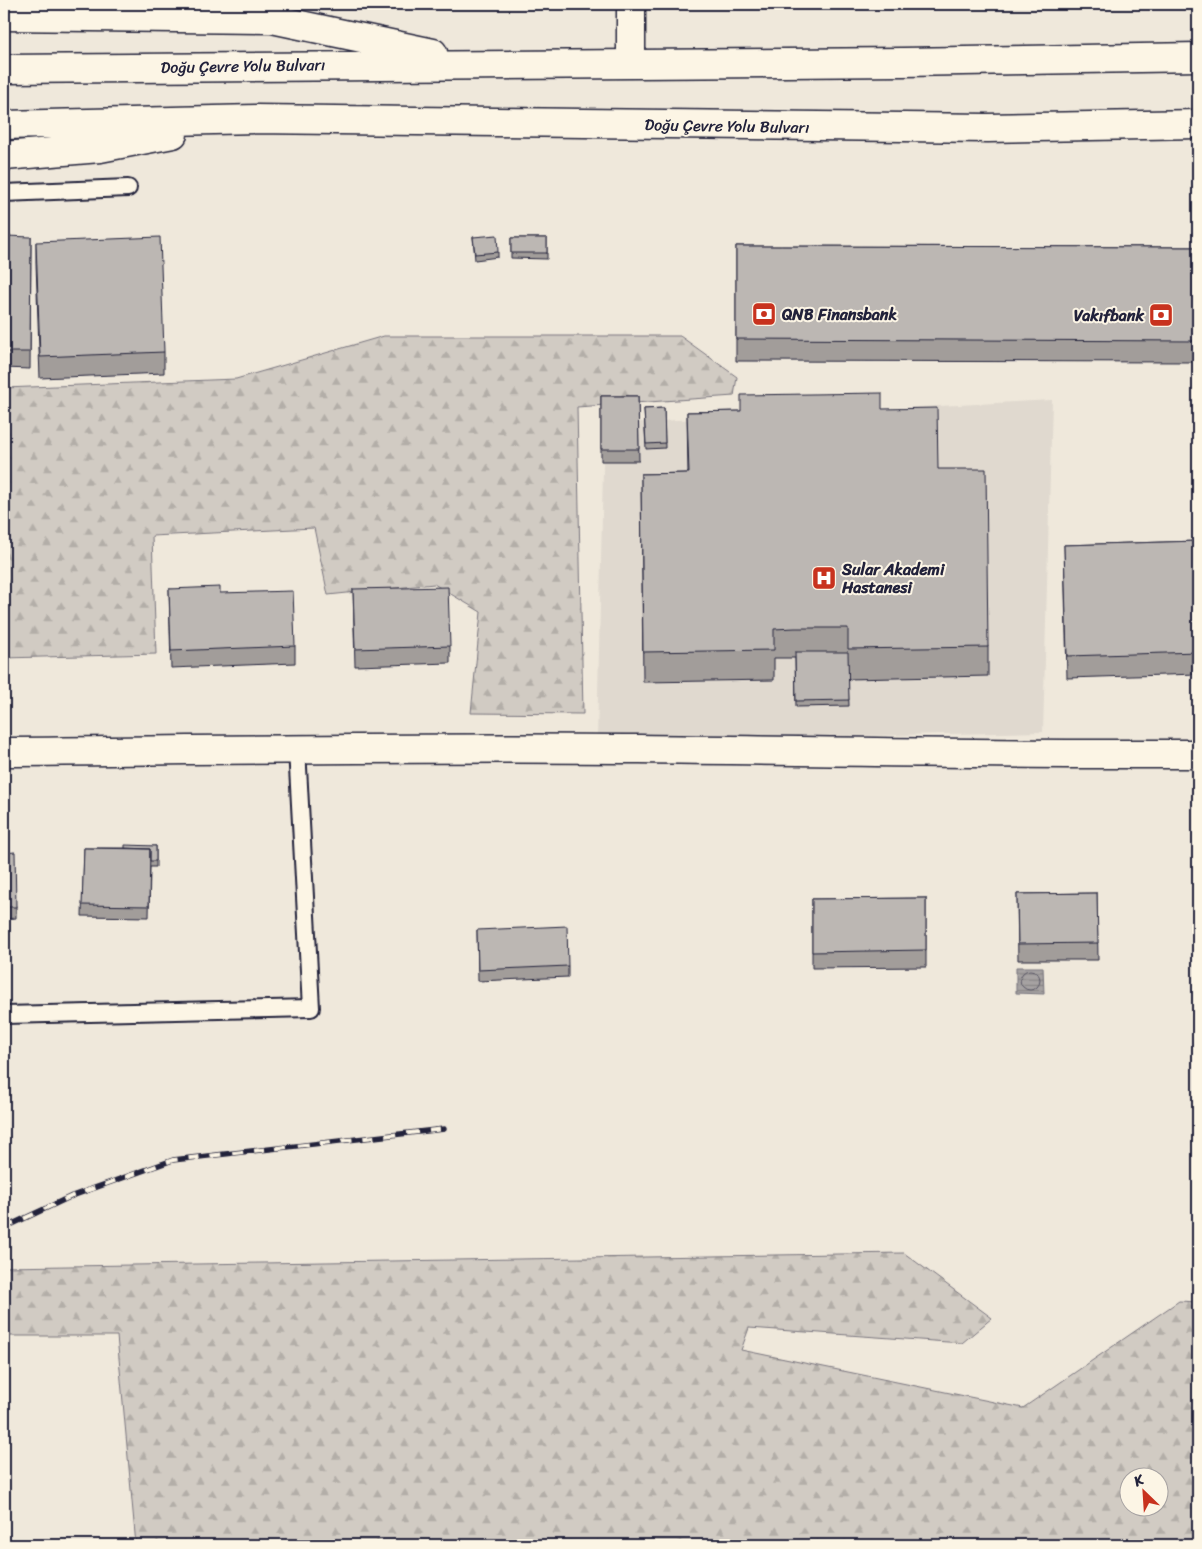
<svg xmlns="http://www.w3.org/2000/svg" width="1202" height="1549" font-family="Sriracha,sans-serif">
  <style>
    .built { fill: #e0d9cf }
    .forest { fill: url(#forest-firs); stroke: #7a767f; fill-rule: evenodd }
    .water { fill: url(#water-rules); stroke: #716f79 }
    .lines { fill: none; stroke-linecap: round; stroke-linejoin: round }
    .shore { stroke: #575564; stroke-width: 1 }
    .service-casing { stroke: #22223b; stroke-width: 20 }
    .minor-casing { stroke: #22223b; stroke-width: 31 }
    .trunk-casing { stroke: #22223b; stroke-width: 31 }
    .service { stroke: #fcf5e5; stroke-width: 16 }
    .minor { stroke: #fcf5e5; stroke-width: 28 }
    .trunk { stroke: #fcf5e5; stroke-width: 28 }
    .rail-casing { stroke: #22223b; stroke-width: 5.5 }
    .rail { stroke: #fcf5e5; stroke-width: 4; stroke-dasharray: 11; stroke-linecap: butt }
    .wall { fill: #a29d9a; stroke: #22223b }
    .building { fill: #bcb7b3; stroke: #22223b }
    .labels { text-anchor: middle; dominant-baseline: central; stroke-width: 4; stroke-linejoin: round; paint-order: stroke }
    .street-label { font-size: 16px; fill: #22223b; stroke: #fcf5e5 }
    .poi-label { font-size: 16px; font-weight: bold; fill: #22223b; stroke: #fcf5e5; text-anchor: start }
  </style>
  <defs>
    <pattern id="forest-firs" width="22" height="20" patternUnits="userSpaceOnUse" patternTransform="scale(1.25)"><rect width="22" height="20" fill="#d1cbc3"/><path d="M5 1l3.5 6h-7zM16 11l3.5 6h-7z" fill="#b3aea8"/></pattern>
    <pattern id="water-rules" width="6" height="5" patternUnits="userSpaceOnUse" patternTransform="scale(1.25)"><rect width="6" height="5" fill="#a6a2a2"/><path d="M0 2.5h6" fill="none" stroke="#878485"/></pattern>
  </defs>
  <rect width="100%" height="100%" fill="#efe8db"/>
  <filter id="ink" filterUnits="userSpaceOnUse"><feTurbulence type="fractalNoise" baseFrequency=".02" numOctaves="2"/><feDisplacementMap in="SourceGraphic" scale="10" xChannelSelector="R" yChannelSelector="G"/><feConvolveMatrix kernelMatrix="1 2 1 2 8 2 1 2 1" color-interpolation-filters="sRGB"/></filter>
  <g filter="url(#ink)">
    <path class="built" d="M 1052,400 L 1043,732 L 597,741 L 604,424 Z"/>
    <path class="forest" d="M 384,336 L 680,336 L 737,377 L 734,396 L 577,407 L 583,714 L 471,713 L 481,612 L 434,584 L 328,595 L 314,528 L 152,536 L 156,654 L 4,658 L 4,388 L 236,379 Z
      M 904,1253 L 992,1318 L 962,1343 L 749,1328 L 741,1350 L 1023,1408 L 1179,1301 L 1198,1302 L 1198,1545 L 136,1545 L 117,1336 L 4,1336 L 4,1267 ZM 1130,1476 L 1160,1476 L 1160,1506 L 1130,1506 Z"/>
    <path class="water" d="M 1016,967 L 1043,967 L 1044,994 L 1016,993 Z"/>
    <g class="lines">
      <path class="shore" d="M1020 980a10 10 0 1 1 20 0a10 10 0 1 1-20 0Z"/>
      <defs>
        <path id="service" d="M 4,193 L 128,188
          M 4,1015 L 311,1008 L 297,749"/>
        <path id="minor" d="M 631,63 L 631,4
          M 4,752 C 216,750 428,747 640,749 C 826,751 1012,755 1198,754"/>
        <path id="trunk" d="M 4,16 L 272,19 L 433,53
          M 4,69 L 903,62 L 1198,57
          M 4,125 L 256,119 L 988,128 L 1198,124
          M 4,156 L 100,148 L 173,134"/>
      </defs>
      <use href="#service" class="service-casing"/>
      <use href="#minor" class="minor-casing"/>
      <use href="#trunk" class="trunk-casing"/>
      <use href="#service" class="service"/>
      <use href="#minor" class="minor"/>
      <use href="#trunk" class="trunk"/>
      <defs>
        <path id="rail" d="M 4,1228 L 72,1196 L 173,1160 L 444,1129"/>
      </defs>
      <use href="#rail" class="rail-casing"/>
      <use href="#rail" class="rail"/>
    </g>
    <path class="wall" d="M 31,237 L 30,369 L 4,368 L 4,327 L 5,327 Z
      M 473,237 L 498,252 L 498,257 L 475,260 Z
      M 511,238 L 547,238 L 547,259 L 511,258 Z
      M 36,242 L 164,352 L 164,373 L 40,378 L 36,263 Z
      M 736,246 L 1198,247 L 1198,362 L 736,361 Z
      M 601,396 L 638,396 L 639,461 L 601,461 Z
      M 664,408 L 665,448 L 646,449 L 644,409 Z
      M 882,409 L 938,469 L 988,647 L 988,676 L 848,679 L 849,706 L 796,707 L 795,658 L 774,658 L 774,680 L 643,682 L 641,474 L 688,473 L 687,412 Z
      M 1198,541 L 1198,674 L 1067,678 L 1064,545 Z
      M 169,589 L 220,593 L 295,646 L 295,663 L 171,668 Z
      M 353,589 L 450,646 L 450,663 L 355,666 Z
      M 156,846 L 156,867 L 150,867 L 149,917 L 82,916 L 84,848 L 125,848 Z
      M 4,853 L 16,907 L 16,918 L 4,919 Z
      M 1097,893 L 1098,960 L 1018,960 L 1017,894 Z
      M 926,898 L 926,967 L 812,968 L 812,899 Z
      M 477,930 L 568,966 L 568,977 L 478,981 Z"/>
    <path class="building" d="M 497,235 L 498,252 L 475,254 L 473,237 Z
      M 6,236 L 31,237 L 30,352 L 4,352 Z
      M 160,237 L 164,352 L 40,357 L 36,242 Z
      M 511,238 L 547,238 L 547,253 L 511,253 Z
      M 736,246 L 1198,247 L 1198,341 L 736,339 Z
      M 882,393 L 882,409 L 937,408 L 938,469 L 986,469 L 988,647 L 848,649 L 848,628 L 795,628 L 774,629 L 774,650 L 643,652 L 641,474 L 689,473 L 687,412 L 741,411 L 741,395 Z
      M 601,396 L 638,396 L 639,449 L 601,449 Z
      M 664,408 L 665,443 L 646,444 L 644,409 Z
      M 1198,541 L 1198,652 L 1067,656 L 1064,545 Z
      M 220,587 L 220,593 L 293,591 L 295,646 L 171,651 L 169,589 Z
      M 448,587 L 450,646 L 355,649 L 353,589 Z
      M 795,652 L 848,652 L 849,700 L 796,701 Z
      M 125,845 L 156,846 L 156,861 L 150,861 L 150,849 L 125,848 Z
      M 84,848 L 150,849 L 149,906 L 82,905 Z
      M 15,852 L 16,907 L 4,907 L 4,853 Z
      M 1097,893 L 1098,943 L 1018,944 L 1017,894 Z
      M 926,898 L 926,950 L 812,952 L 812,899 Z
      M 567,926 L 568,966 L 478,970 L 477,930 Z"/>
  </g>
  <defs>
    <symbol id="bank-square" viewBox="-11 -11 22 22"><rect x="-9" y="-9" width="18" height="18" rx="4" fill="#c8321e" stroke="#fcf5e5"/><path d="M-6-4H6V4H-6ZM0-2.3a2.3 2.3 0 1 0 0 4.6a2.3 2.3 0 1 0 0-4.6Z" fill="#fff"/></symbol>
    <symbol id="hospital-square" viewBox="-11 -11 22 22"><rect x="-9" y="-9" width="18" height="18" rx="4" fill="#c8321e" stroke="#fcf5e5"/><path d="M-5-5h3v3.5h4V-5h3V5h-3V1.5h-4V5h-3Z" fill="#fff"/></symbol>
  </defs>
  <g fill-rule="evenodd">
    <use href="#bank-square" x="750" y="300" width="28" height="28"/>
    <use href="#bank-square" x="1147" y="301" width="28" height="28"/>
    <use href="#hospital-square" x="810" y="564" width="28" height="28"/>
  </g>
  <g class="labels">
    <g class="street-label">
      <text transform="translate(243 66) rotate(-1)">Doğu Çevre Yolu Bulvarı</text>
      <text transform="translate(727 126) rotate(1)">Doğu Çevre Yolu Bulvarı</text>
    </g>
    <g class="poi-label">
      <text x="782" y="314">QNB Finansbank</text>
      <text x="1144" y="315" text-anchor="end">Vakıfbank</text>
      <text x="842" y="569">Sular Akademi<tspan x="842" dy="18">Hastanesi</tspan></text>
    </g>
  </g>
  <rect width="1202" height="1549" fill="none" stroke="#fcf5e5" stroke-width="20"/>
  <rect x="10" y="10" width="1182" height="1529" fill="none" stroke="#22223b" stroke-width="2" filter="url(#ink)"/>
  <g transform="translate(1144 1492) rotate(335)"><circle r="24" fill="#fcf5e5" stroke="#a5a1a1"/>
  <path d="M0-4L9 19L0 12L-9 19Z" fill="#c8321e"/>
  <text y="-8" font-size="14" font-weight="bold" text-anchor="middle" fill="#22223b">K</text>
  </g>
</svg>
